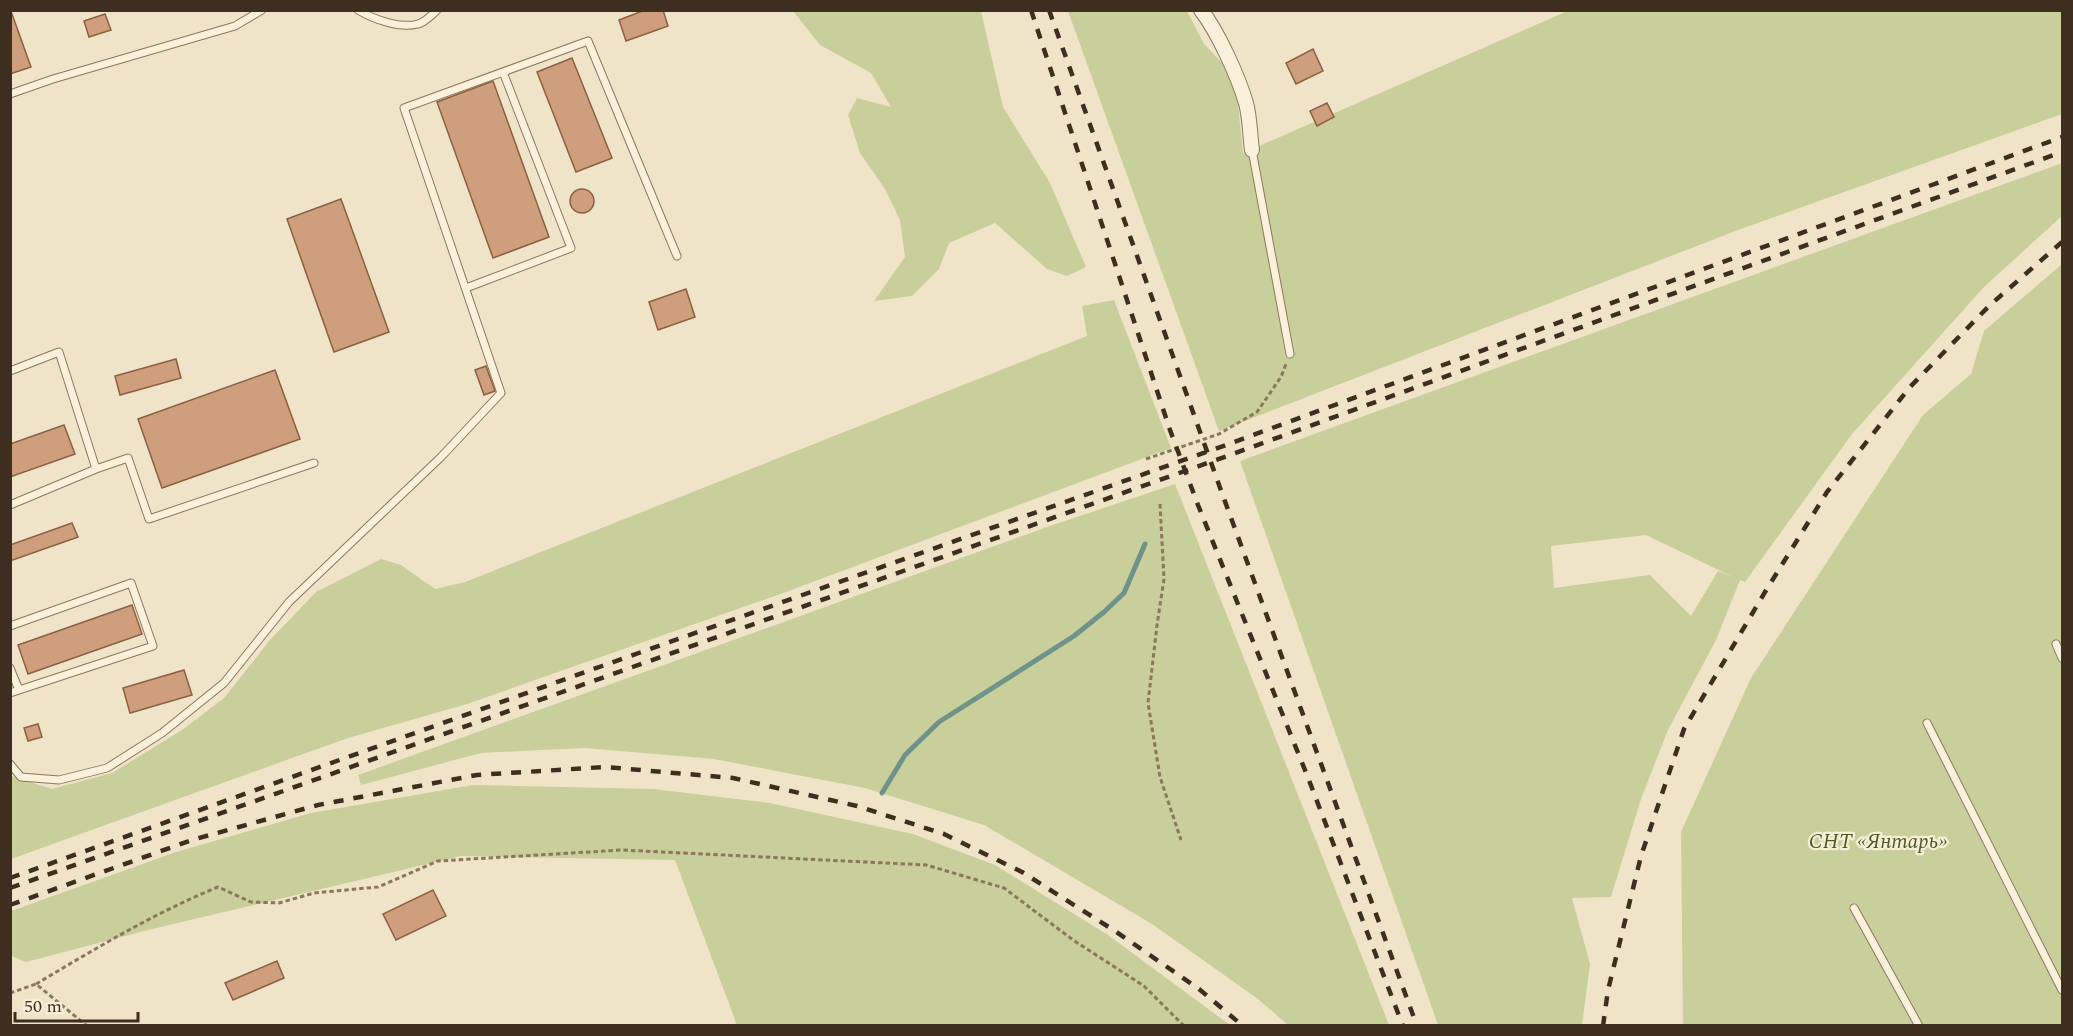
<svg xmlns="http://www.w3.org/2000/svg" width="2073" height="1036" font-family="Spectral,serif">
  <style>
    .green { fill: #c9cf9b; fill-rule: evenodd }
    .lines { fill: none; stroke-linecap: round; stroke-linejoin: round }
    .stream { stroke: #6f938a; stroke-width: 5 }
    .building { fill: #cf9f7d; stroke: #8d5f41; stroke-width: 1.5 }
    .lane-casing { stroke: #8d765c; stroke-width: 9 }
    .street-casing { stroke: #8d765c; stroke-width: 16 }
    .path { stroke: #8d765c; stroke-width: 3; stroke-dasharray: 4.5 3; stroke-linecap: butt }
    .lane { stroke: #faf1dc; stroke-width: 7 }
    .street { stroke: #faf1dc; stroke-width: 14 }
    .rail { stroke: #3d2e20; stroke-width: 4.5; stroke-dasharray: 10 10; stroke-linecap: butt }
    .labels { text-anchor: middle; dominant-baseline: central; stroke-width: 4.5; stroke-linejoin: round; paint-order: stroke }
    .park-label { font-size: 21px; font-style: italic; fill: #4d5a26; stroke: #f7eed8 }
  </style>
  <rect width="100%" height="100%" fill="#f0e4c8"/>
  <path class="green" d="M 1570,10 L 2062,11 L 2062,114 L 1738,230 L 1219,431 L 1068,11 L 1187,11 L 1204,44 L 1235,76 L 1243,153 Z
    M 793,11 L 981,11 L 1003,107 L 1050,183 L 1086,267 L 1067,276 L 1047,269 L 995,223 L 949,243 L 939,269 L 912,296 L 874,301 L 905,257 L 900,220 L 885,189 L 860,153 L 848,115 L 857,98 L 891,107 L 871,73 L 820,45 Z
    M 2062,163 L 2062,216 L 1984,287 L 1852,434 L 1745,582 L 1740,580 L 1716,640 L 1668,730 L 1641,799 L 1611,897 L 1572,898 L 1590,964 L 1582,1025 L 1438,1025 L 1240,461 ZM 1646,535 L 1733,577 L 1718,571 L 1691,616 L 1650,575 L 1554,588 L 1551,546 Z
    M 2062,264 L 2062,1025 L 1683,1025 L 1681,832 L 1751,678 L 1923,415 L 1971,374 L 1984,331 Z
    M 1114,300 L 1171,448 L 786,592 L 467,704 L 348,738 L 11,859 L 11,776 L 52,789 L 112,773 L 182,730 L 224,698 L 270,640 L 316,592 L 381,559 L 401,565 L 435,589 L 465,582 L 1087,336 L 1082,306 Z
    M 1175,484 L 1389,1025 L 1288,1025 L 1258,999 L 1152,924 L 984,825 L 865,788 L 714,759 L 584,748 L 481,753 L 361,785 L 358,775 L 1050,526 Z
    M 473,785 L 653,789 L 770,803 L 913,834 L 995,865 L 1108,935 L 1230,1025 L 737,1025 L 675,860 L 461,856 L 148,930 L 26,962 L 11,956 L 11,911 L 176,852 L 311,813 Z"/>
  <g class="lines">
    <path class="stream" d="M 882,793 L 905,755 L 939,722 L 1074,636 L 1104,612 L 1124,593 L 1145,544"/>
  </g>
  <path class="building" d="M 645,10 L 663,10 L 668,26 L 626,41 L 619,20 Z
    M 12,14 L 31,67 L 10,74 L 10,15 Z
    M 105,14 L 111,30 L 89,37 L 84,21 Z
    M 1313,49 L 1323,71 L 1296,84 L 1286,63 Z
    M 572,58 L 612,158 L 576,172 L 537,72 Z
    M 493,81 L 549,237 L 493,258 L 437,102 Z
    M 1327,103 L 1334,117 L 1317,126 L 1310,111 Z
    M570 201a12 12 0 1 1 24 0a12 12 0 1 1-24 0Z
    M 341,199 L 389,332 L 334,352 L 287,219 Z
    M 686,289 L 695,317 L 658,330 L 649,302 Z
    M 176,359 L 181,378 L 120,395 L 115,376 Z
    M 486,366 L 495,391 L 484,395 L 475,370 Z
    M 275,370 L 300,439 L 162,488 L 138,419 Z
    M 64,425 L 75,454 L 10,477 L 10,444 Z
    M 72,523 L 78,537 L 10,561 L 10,545 Z
    M 132,605 L 142,634 L 28,674 L 18,645 Z
    M 184,670 L 192,695 L 130,713 L 123,688 Z
    M 38,724 L 42,737 L 28,741 L 24,728 Z
    M 433,890 L 446,916 L 396,940 L 383,914 Z
    M 277,961 L 284,978 L 233,1000 L 225,983 Z"/>
  <g class="lines">
    <defs>
      <path id="lane" d="M 358,10 C 373,19 400,29 418,24 C 424,23 432,15 437,10
        M 10,94 L 53,79 L 235,26 L 262,10
        M 1252,150 L 1290,354
        M 466,288 L 571,248 L 503,72
        M 10,371 L 59,352 L 96,469 L 10,505
        M 96,469 L 128,458 L 149,519 L 314,463
        M 10,626 L 131,583 L 153,646 L 10,693
        M 2056,644 L 2062,658
        M 10,668 L 19,690
        M 1927,723 L 2062,990
        M 10,764 L 21,777 L 59,780 L 107,768 L 162,733 L 224,683 L 289,602 L 441,457 L 501,393 L 404,108 L 588,41 L 677,256
        M 1854,908 L 1919,1026"/>
      <path id="street" d="M 1201,10 C 1218,32 1238,76 1246,103 C 1250,118 1250,135 1252,150"/>
    </defs>
    <use href="#lane" class="lane-casing"/>
    <use href="#street" class="street-casing"/>
    <path class="path" d="M 1146,459 L 1219,434 L 1257,412 L 1281,377 L 1286,364
      M 1160,504 L 1164,579 L 1157,625 L 1148,703 L 1160,777 L 1181,840
      M 36,984 C 95,949 154,913 218,887 L 251,902 L 279,903 L 314,893 L 378,887 L 438,861 L 622,850 L 926,865 L 1004,888 L 1073,940 L 1144,986 L 1184,1026
      M 10,993 L 36,984 L 87,1026"/>
    <use href="#lane" class="lane"/>
    <use href="#street" class="street"/>
    <path class="rail" d="M 1031,10 L 1170,430 L 1198,505 L 1307,775 L 1403,1026
      M 1049,10 L 1223,496 L 1417,1026
      M 10,878 L 602,666 L 1226,445 L 2062,137
      M 10,888 L 1230,455 L 2062,152
      M 10,905 L 192,840 L 318,805 L 477,775 L 605,767 L 733,778 L 857,806 L 944,834 L 1022,872 L 1115,931 L 1199,989 L 1243,1026
      M 1603,1026 L 1608,990 L 1641,856 L 1684,729 L 1765,592 L 1827,492 L 1910,387 L 1989,306 L 2062,242"/>
  </g>
  <g class="labels">
    <g class="park-label">
      <text x="1878" y="842">СНТ «Янтарь»</text>
    </g>
  </g>
  <rect width="2073" height="1036" fill="none" stroke="#3d2e20" stroke-width="24"/>
  <path d="M15 1012v9h123v-9" fill="none" stroke="#3d2e20" stroke-width="3"/>
  <text x="24" y="1012" font-size="18" fill="#3d2e20" stroke="#f7eed8" stroke-width="4.5" paint-order="stroke">50 m</text>
</svg>
